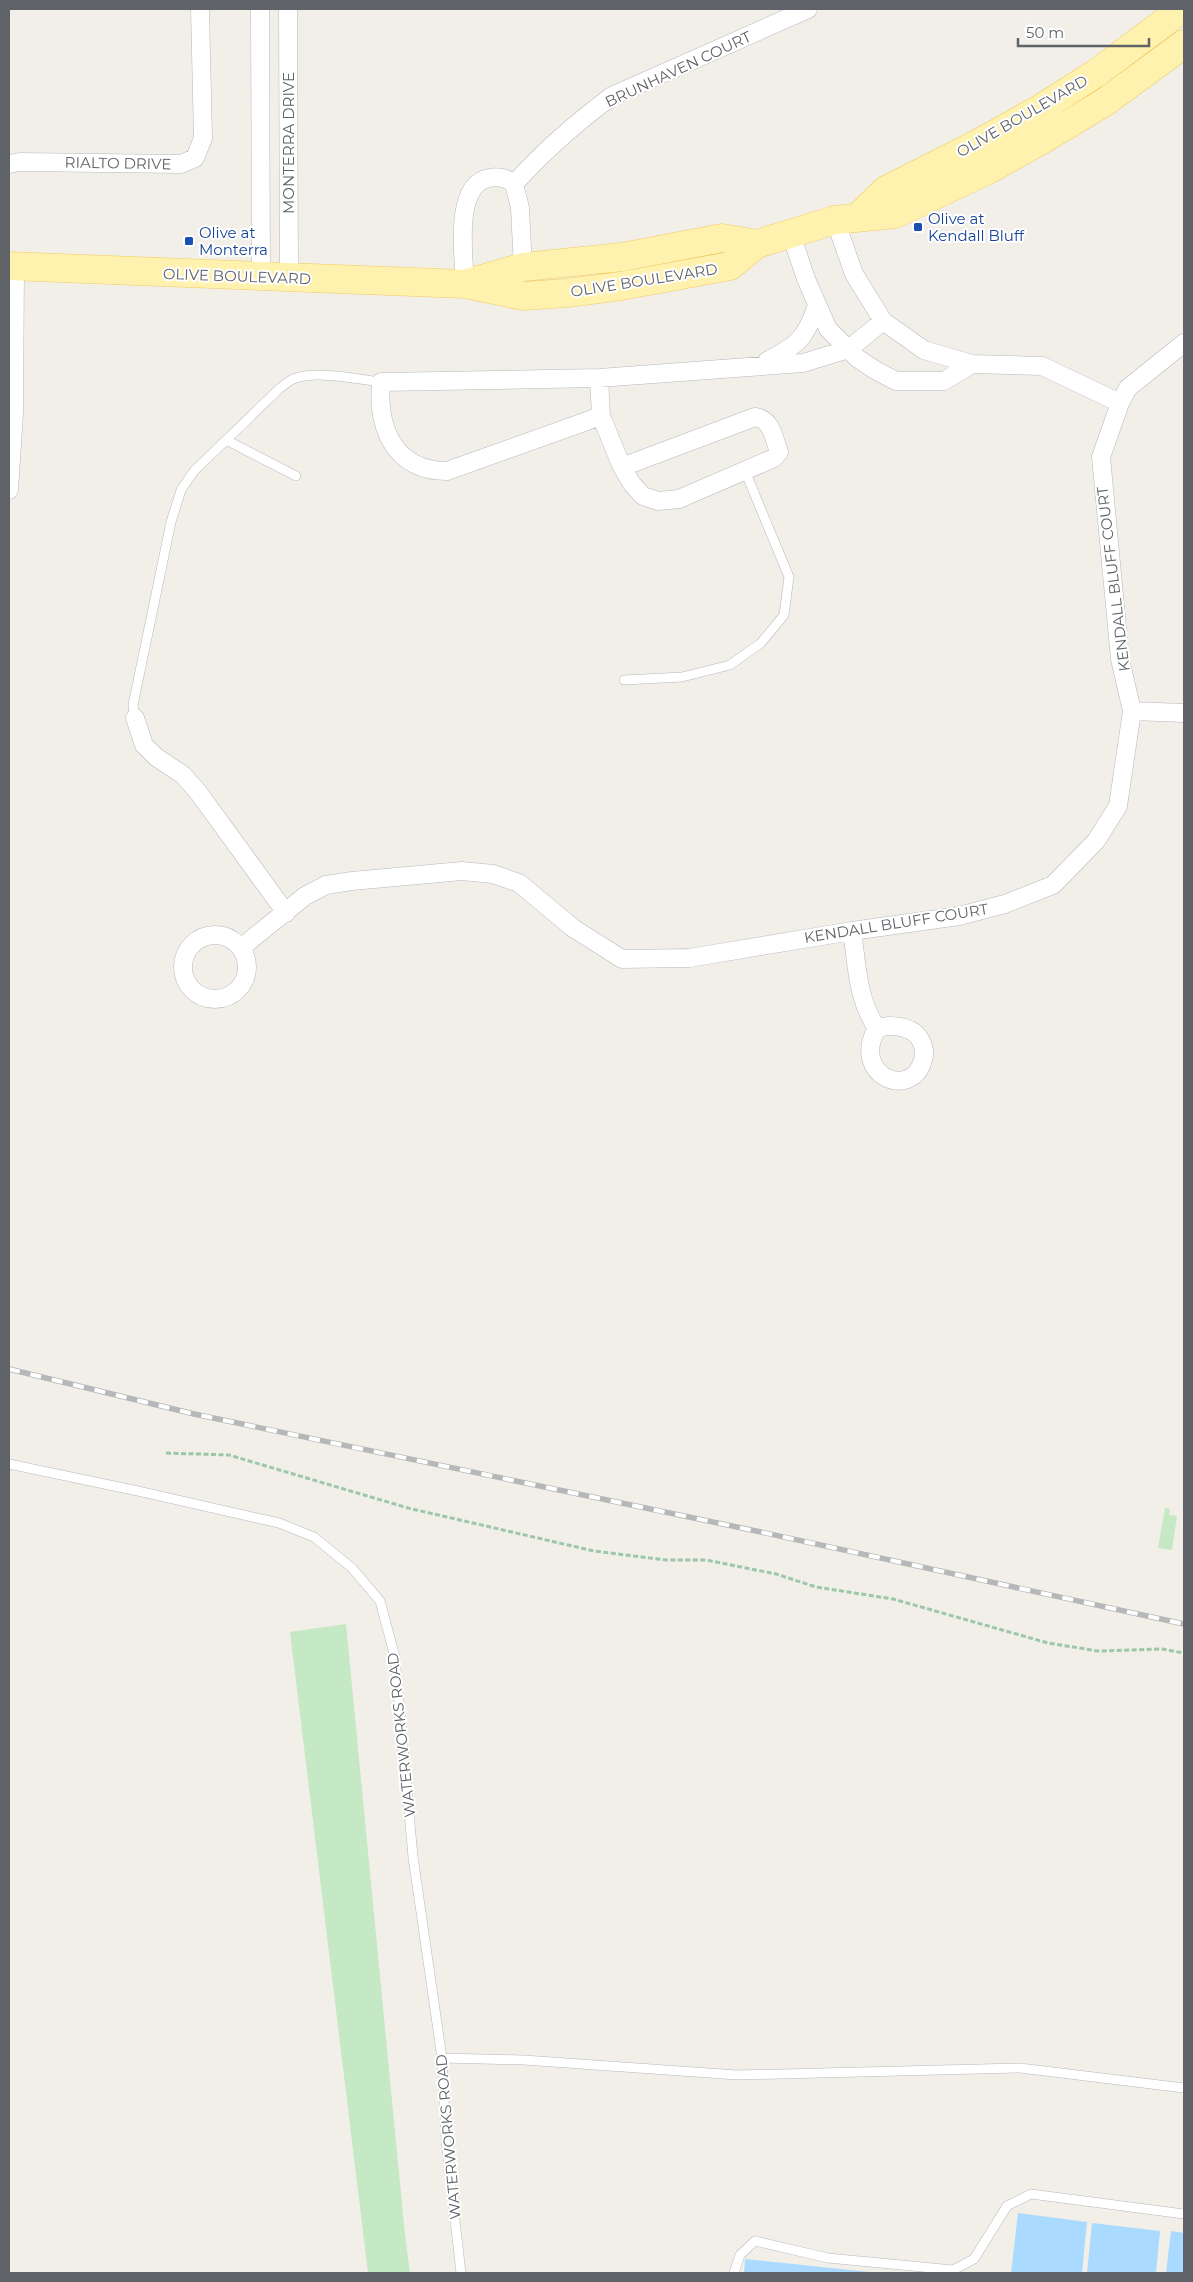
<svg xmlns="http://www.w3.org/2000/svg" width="1193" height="2282" font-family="Montserrat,sans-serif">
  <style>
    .green { fill: #c5e8c5 }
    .water { fill: #aadaff }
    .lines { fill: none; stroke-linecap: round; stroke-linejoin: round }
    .service-casing { stroke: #b5b8bc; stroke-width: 10 }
    .minor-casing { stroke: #b5b8bc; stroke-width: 19 }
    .primary-casing { stroke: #f2c960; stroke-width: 29 }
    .path { stroke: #9cc7a9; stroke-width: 3; stroke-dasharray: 5 2.5; stroke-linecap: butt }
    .service { stroke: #fff; stroke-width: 9 }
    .minor { stroke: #fff; stroke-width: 18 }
    .primary { stroke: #fff2af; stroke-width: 28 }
    .rail-casing { stroke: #b6b7b8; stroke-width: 5.5 }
    .rail { stroke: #fff; stroke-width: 4; stroke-dasharray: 11; stroke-linecap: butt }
    .transit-dot { fill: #1a4fb4; stroke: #fff; stroke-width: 2 }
    .labels { text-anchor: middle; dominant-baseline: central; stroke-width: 4; stroke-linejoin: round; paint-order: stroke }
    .street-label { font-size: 15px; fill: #5f6368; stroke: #fff }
    .transit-label { font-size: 15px; fill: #164399; stroke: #fff; text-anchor: start }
  </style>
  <rect width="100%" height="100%" fill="#f1efe8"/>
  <path class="green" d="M 1165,1508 L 1170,1509 L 1169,1515 L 1177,1516 L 1172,1550 L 1158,1548 Z
    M 346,1624 L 405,2235 L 410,2273 L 368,2273 L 290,1632 Z"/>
  <path class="water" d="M 1018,2213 L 1087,2222 L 1082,2273 L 1011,2273 Z
    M 1092,2223 L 1160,2231 L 1156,2273 L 1087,2273 Z
    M 1171,2231 L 1184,2233 L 1184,2273 L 1166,2273 Z
    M 745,2259 L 879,2273 L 744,2273 Z"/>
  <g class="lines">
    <defs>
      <path id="service" d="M 226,440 L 296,476
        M 624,680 L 682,677 L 730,665 L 761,643 L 784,615 L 789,577 L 745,471
        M 135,718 L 133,705 L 171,522 L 181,490 L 194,471 L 280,388 C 284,385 289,381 293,379 C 315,370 358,379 381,382
        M 9,1464 L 138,1491 L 279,1523 L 314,1537 L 352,1568 L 380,1601 L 395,1657 L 413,1857 L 442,2058 L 446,2141 L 461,2273
        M 442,2058 L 524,2060 L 737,2075 L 1020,2068 L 1184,2088
        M 734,2273 L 740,2255 L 755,2241 L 828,2258 L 953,2270 L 974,2259 L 1007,2206 L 1031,2194 L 1184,2214"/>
      <path id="minor" d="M 260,9 L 261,277
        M 288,9 L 289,278
        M 9,164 L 20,162 L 181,164 L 195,158 L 203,138 L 200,9
        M 514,184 C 543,152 577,122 612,96 L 808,9
        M 791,234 L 806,279 L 828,329 L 857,358 L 875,370 L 896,381 L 944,381 L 972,364 L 924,350 L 883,321 L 854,274 L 835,220
        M 465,284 C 464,257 453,185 489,178 C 498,176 507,178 514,184 L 520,208 L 523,267
        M 767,361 C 798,345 806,338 817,305
        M 972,364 L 1042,366 L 1120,403
        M 599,378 L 601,416 L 622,467 L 632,484 L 643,496 L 658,501 L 679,499 L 774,458 L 779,452 C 774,439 772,419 755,417 L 622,467
        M 601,416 L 447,471 C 395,471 377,429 381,382 L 599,378 L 803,363 L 849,349 L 883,321
        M 9,490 L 14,413 L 15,266
        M 1132,711 L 1184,713
        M 135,718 L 144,745 L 156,757 L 183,775 L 198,792 L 286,913
        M 852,931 C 857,964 857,1000 877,1028
        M183 967a32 32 0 1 1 64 0a32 32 0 1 1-64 0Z
        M 242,947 L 305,896 L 326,885 L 352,881 L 462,871 L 493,874 L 519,883 L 573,928 L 622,959 L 689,958 L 852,931 L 959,916 L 1005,904 L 1053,885 L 1096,841 L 1118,806 L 1132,711 L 1120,659 L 1101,457 L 1120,403 L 1128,388 L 1184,343
        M 888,1026 C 901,1026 915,1028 921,1041 C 924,1047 925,1054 923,1060 C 912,1101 850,1076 877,1028 Z"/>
      <path id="primary" d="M 858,217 L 886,190 L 979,143 L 1038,110 L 1095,74 L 1182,9
        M 9,266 L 465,284 L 523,296 L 567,293 L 621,286 L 730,266 L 757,244 L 835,220 L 895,214 L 990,169 L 1045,138 L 1105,102 L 1184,44
        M 468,283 L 523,267 L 622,257 L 722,238 L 757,244"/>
    </defs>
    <use href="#service" class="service-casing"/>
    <use href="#minor" class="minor-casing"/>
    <use href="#primary" class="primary-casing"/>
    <path class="path" d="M 166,1453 L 229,1455 L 408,1508 L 594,1551 L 666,1560 L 706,1560 L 776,1574 L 816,1587 L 893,1599 L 1048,1643 L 1098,1651 L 1162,1649 L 1184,1653"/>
    <use href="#service" class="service"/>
    <use href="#minor" class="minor"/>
    <use href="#primary" class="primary"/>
    <defs>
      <path id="rail" d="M 9,1369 L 194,1414 L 761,1532 L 1184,1624"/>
    </defs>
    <use href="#rail" class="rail-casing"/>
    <use href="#rail" class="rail"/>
  </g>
  <g class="transit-dot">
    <rect x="913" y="222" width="10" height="10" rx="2.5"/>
    <rect x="184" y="236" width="10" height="10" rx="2.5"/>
  </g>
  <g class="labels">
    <g class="street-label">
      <text transform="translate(678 69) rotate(-25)">BRUNHAVEN COURT</text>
      <text transform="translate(1022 116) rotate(-30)">OLIVE BOULEVARD</text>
      <text transform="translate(288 143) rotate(-90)">MONTERRA DRIVE</text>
      <text transform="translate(118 163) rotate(1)">RIALTO DRIVE</text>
      <text transform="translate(237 276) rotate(2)">OLIVE BOULEVARD</text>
      <text transform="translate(644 280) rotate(-9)">OLIVE BOULEVARD</text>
      <text transform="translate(1113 579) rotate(-97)">KENDALL BLUFF COURT</text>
      <text transform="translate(896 923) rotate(-9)">KENDALL BLUFF COURT</text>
      <text transform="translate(401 1735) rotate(-96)">WATERWORKS ROAD</text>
      <text transform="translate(448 2137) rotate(-95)">WATERWORKS ROAD</text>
    </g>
    <g class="transit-label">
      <text x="928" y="218">Olive at<tspan x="928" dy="17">Kendall Bluff</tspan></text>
      <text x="199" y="232">Olive at<tspan x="199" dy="17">Monterra</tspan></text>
    </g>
  </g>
  <rect width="1193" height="2282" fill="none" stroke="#5f6368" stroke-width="20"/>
  <path d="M1018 38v8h131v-8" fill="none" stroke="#5f6368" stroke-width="2.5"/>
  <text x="1026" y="38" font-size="15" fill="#5f6368" stroke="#ffffff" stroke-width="4" paint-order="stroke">50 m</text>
</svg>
